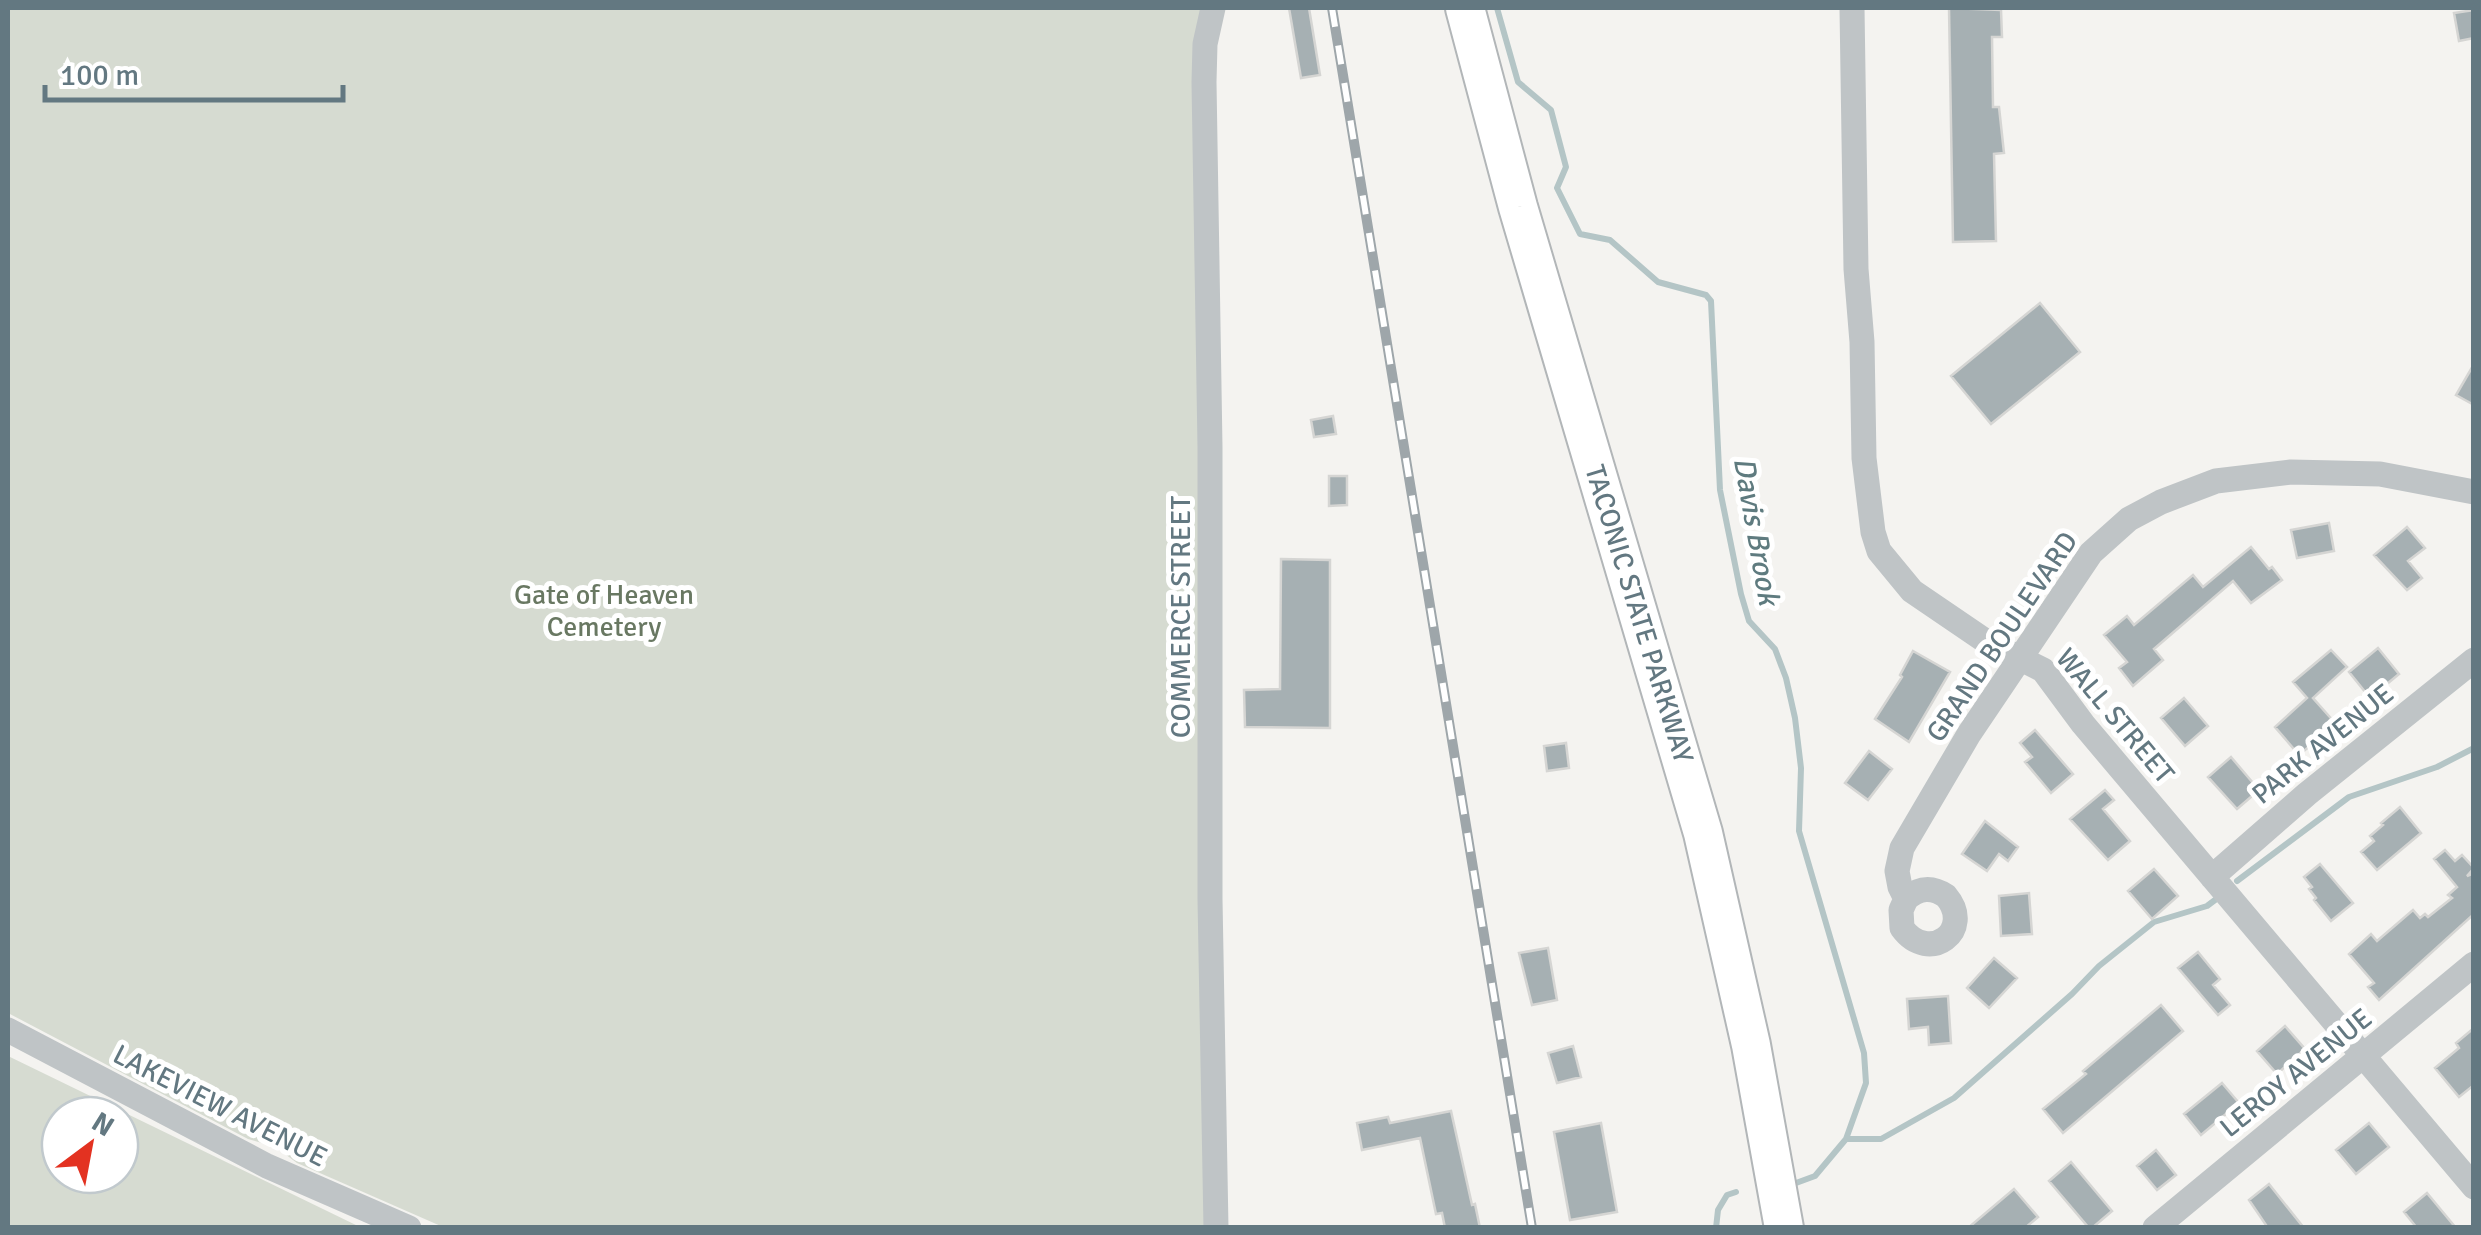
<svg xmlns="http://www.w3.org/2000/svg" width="2481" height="1235" font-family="Signika,sans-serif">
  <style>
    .green { fill: #d6dbd1; fill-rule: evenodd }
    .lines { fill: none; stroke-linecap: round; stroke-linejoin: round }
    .stream { stroke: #b4c5c6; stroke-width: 6 }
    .building { fill: #a6b0b3; stroke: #d5d5d3; stroke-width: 2.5 }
    .highway-casing { stroke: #b2b6b8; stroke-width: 42 }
    .minor { stroke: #bfc4c6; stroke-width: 25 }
    .highway { stroke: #fff; stroke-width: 38 }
    .rail-casing { stroke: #9ea6aa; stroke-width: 10 }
    .rail { stroke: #fff; stroke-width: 6; stroke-dasharray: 19; stroke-linecap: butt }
    .labels { text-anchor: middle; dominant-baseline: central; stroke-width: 10; stroke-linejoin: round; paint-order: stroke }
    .park-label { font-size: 28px; fill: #697862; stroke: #fff }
    .street-label { font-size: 28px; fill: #637881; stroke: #fff }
    .water-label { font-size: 30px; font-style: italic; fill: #5f7b7f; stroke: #fff }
  </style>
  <rect width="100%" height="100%" fill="#f4f3f0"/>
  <path class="green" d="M 8,8 L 1203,8 L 1206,1227 L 443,1227 L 297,1163 L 285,1154 L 279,1142 L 262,1143 L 248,1139 L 8,1013 Z
    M 8,1056 L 360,1227 L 8,1227 ZM 60,1115 L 120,1115 L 120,1175 L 60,1175 Z"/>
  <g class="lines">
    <path class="stream" d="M 1497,8 L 1518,82 L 1551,110 L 1566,167 L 1557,188 L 1580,234 L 1610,240 L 1658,282 L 1706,295 L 1711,301 L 1720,490 L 1741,594 L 1749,621 L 1775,649 L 1786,678 L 1795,718 L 1801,768 L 1799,831 L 1864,1053 L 1866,1083 L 1846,1139 L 1815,1176 L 1796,1183
      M 2237,881 L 2349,797 L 2437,767 L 2474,748
      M 1846,1139 L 1881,1139 L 1954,1098 L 2072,994 L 2099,966 L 2154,922 L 2207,906 L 2219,897
      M 1716,1228 L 1718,1210 L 1727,1195 L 1736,1192"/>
  </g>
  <path class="building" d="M 1289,8 L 1309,8 L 1320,75 L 1301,78 Z
    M 1949,8 L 2001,10 L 2002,37 L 1992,37 L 1993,107 L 1999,107 L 2004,153 L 1994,154 L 1996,241 L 1953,242 Z
    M 2474,10 L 2474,38 L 2459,41 L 2454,13 Z
    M 2040,303 L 2080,352 L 1991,424 L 1951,376 Z
    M 2474,364 L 2474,405 L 2456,395 Z
    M 1333,416 L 1336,434 L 1314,437 L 1311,420 Z
    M 1329,476 L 1347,476 L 1347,505 L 1329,506 Z
    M 2329,523 L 2334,551 L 2297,558 L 2291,530 Z
    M 2407,527 L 2425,548 L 2408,561 L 2422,578 L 2407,590 L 2374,555 Z
    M 2251,547 L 2269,569 L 2272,567 L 2282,580 L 2251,603 L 2233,581 L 2154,649 L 2163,660 L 2133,686 L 2119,668 L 2127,662 L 2104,635 L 2127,616 L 2134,625 L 2193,575 L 2203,587 Z
    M 1281,559 L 1330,560 L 1330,728 L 1245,727 L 1244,690 L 1280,689 Z
    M 2378,648 L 2399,674 L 2370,698 L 2349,672 Z
    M 2331,650 L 2347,667 L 2313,698 L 2336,724 L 2299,755 L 2275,727 L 2307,698 L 2293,682 Z
    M 1913,651 L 1950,672 L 1909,742 L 1875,719 L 1902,677 L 1900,675 Z
    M 2184,698 L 2208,726 L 2185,746 L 2161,718 Z
    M 2035,730 L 2073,774 L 2051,793 L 2025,762 L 2032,757 L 2020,743 Z
    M 1566,743 L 1569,768 L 1547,771 L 1544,746 Z
    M 1869,751 L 1892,769 L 1868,800 L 1845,783 Z
    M 2231,757 L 2259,790 L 2237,809 L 2208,777 Z
    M 2105,790 L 2114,800 L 2103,809 L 2130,841 L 2108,860 L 2070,819 Z
    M 2400,807 L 2421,833 L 2377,870 L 2361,852 L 2374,841 L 2370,836 L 2383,825 L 2381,823 Z
    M 1985,821 L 2018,847 L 2008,861 L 1999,854 L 1987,871 L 1962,854 Z
    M 2445,850 L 2455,861 L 2462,855 L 2474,868 L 2467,876 L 2474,873 L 2474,914 L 2379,1000 L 2368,987 L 2374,983 L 2349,954 L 2371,934 L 2377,941 L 2413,910 L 2420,918 L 2425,914 L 2428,917 L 2452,898 L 2448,895 L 2457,887 L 2434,859 Z
    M 2320,864 L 2353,903 L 2331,921 L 2314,900 L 2316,898 L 2309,889 L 2312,887 L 2304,877 Z
    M 2154,869 L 2178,896 L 2152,919 L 2128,891 Z
    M 2029,893 L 2032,934 L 2001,936 L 1999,896 Z
    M 1548,948 L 1557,1000 L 1532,1005 L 1519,953 Z
    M 2198,952 L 2220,979 L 2213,985 L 2230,1005 L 2218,1015 L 2178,968 Z
    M 1994,958 L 2017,978 L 1989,1008 L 1967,988 Z
    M 1948,996 L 1951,1043 L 1929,1045 L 1928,1027 L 1909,1029 L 1907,999 Z
    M 2161,1005 L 2183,1031 L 2063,1133 L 2043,1109 L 2086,1074 L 2083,1071 Z
    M 2285,1026 L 2305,1049 L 2277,1074 L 2257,1051 Z
    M 2474,1028 L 2474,1085 L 2459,1097 L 2435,1068 L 2459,1048 L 2456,1043 Z
    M 1573,1046 L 1581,1077 L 1557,1083 L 1548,1053 Z
    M 2222,1083 L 2239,1103 L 2201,1135 L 2184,1114 Z
    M 1451,1111 L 1472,1205 L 1475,1204 L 1480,1228 L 1445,1228 L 1442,1213 L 1436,1214 L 1420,1138 L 1362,1150 L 1357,1123 L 1388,1117 L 1390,1123 Z
    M 1601,1123 L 1617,1212 L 1570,1220 L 1554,1132 Z
    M 2369,1123 L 2389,1147 L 2356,1174 L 2336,1150 Z
    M 2156,1150 L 2176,1175 L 2157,1190 L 2137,1166 Z
    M 2071,1162 L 2112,1211 L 2092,1228 L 2089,1228 L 2049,1181 Z
    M 2269,1184 L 2304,1228 L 2268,1228 L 2249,1200 Z
    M 2014,1189 L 2038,1217 L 2025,1228 L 1968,1228 Z
    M 2427,1193 L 2456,1228 L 2417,1228 L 2404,1212 Z"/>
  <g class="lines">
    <defs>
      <path id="highway" d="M 1465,8 L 1518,207 L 1703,833 L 1751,1045 L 1784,1228"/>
    </defs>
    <use href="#highway" class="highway-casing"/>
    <path class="minor" d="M 1213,8 L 1205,44 L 1204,82 L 1210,447 L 1210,899 L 1216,1228
      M 1852,8 L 1856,269 L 1862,342 L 1864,458 L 1873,532 L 1879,551 L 1912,591 L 1984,640 L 2043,670 L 2083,724 L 2474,1187
      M 2212,877 L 2307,794 L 2474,660
      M 1906,899 C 1919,888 1931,886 1946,896 C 1975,930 1929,965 1902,928 L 1901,910 L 1906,899 L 1900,887 L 1897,871 L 1902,848 L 1969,734 L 2091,553 L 2129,519 L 2161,502 L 2216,481 L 2291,472 L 2380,474 L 2474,492
      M 8,1030 L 267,1166 L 409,1228
      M 2155,1228 L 2474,964"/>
    <use href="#highway" class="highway"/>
    <defs>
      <path id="rail" d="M 1332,8 L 1532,1228"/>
    </defs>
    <use href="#rail" class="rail-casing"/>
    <use href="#rail" class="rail"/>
  </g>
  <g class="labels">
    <g class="park-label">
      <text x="604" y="595">Gate of Heaven<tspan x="604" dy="32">Cemetery</tspan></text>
    </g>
    <g class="street-label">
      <text transform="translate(1639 614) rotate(73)">TACONIC STATE PARKWAY</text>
      <text transform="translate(1181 617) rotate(-90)">COMMERCE STREET</text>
      <text transform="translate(2002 637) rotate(-56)">GRAND BOULEVARD</text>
      <text transform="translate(2115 716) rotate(50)">WALL STREET</text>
      <text transform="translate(2323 744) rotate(-39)">PARK AVENUE</text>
      <text transform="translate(2296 1073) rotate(-39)">LEROY AVENUE</text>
      <text transform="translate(220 1106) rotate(27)">LAKEVIEW AVENUE</text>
    </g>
    <g class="water-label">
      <text transform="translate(1756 531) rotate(80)">Davis Brook</text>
    </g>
  </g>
  <rect width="2481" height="1235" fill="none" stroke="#637881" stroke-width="20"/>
  <g transform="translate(90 1145) rotate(32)"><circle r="48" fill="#ffffff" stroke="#c1c9cd" stroke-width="2.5"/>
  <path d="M0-8L18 38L0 25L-18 38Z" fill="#e33221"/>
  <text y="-15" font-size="28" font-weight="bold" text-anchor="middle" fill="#637881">N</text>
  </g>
  <path d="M45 85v15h298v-15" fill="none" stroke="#637881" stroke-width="5"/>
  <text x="60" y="85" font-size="30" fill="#637881" stroke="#ffffff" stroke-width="8" paint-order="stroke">100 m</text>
</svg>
